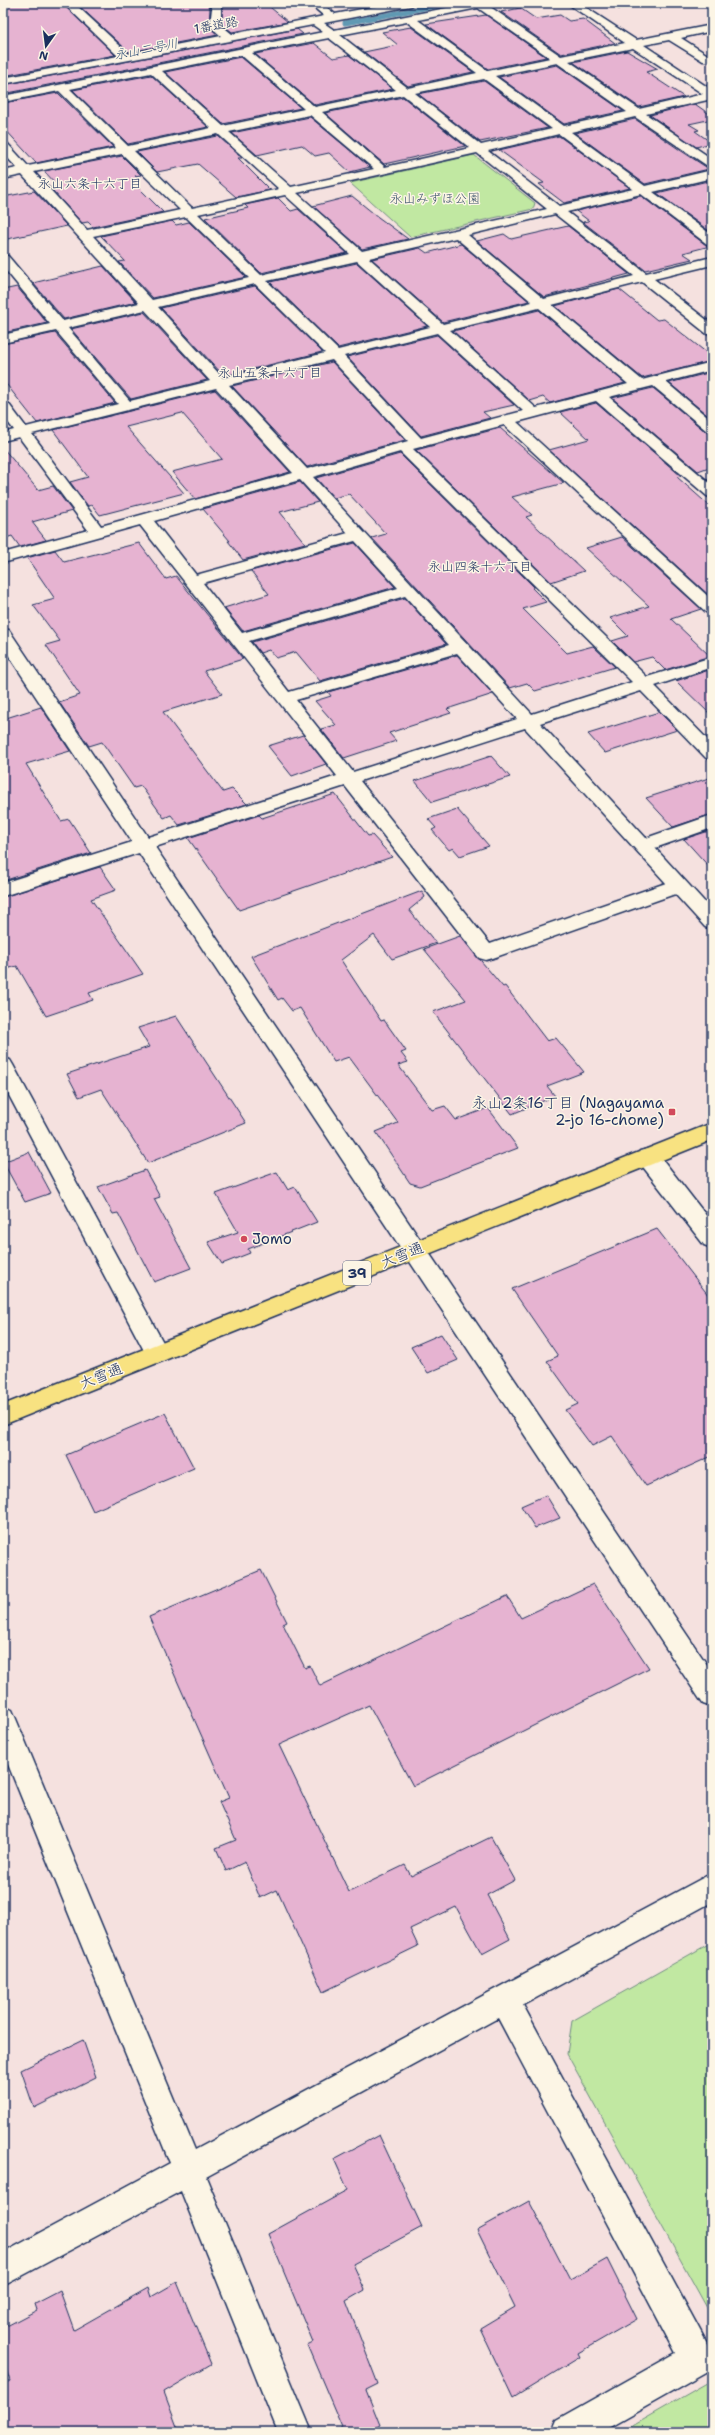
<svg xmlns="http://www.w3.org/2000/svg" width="715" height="2435" font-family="'Shantell Sans','Klee One',sans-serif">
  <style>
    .green { fill: #c1e8a2; stroke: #6e8c80 }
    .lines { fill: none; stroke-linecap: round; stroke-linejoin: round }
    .stream { stroke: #6199b3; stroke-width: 5 }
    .building { fill: #e6b3d1; stroke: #1b2f5e }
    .minor-casing { stroke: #1b2f5e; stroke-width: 3 }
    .highway-casing { stroke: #1b2f5e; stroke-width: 3 }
    .minor { fill: #fcf5e5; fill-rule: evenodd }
    .highway { fill: #f8e281; fill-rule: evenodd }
    .poi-dot { fill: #d1495b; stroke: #fcf5e5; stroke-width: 1.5 }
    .labels { text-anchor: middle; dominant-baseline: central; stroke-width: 3; stroke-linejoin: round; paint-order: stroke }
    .far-street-label { font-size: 13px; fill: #1b2f5e; stroke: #fcf5e5 }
    .far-water-label { font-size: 13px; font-style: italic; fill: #32527a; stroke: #fcf5e5 }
    .far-neighbourhood-label { font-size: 13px; fill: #1b2f5e; stroke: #fcf5e5 }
    .far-park-label { font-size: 13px; fill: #3c546c; stroke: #fcf5e5 }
    .shield { fill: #fcf5e5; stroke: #5e6a86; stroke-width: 1 }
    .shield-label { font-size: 14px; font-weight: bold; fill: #1b2f5e }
    .poi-label { font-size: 15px; fill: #1b2f5e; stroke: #fcf5e5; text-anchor: end }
    .street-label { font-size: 15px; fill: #1b2f5e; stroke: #fcf5e5 }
  </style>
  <rect width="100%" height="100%" fill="#f5e1df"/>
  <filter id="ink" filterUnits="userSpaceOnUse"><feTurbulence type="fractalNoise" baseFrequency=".025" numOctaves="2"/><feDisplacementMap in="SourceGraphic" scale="8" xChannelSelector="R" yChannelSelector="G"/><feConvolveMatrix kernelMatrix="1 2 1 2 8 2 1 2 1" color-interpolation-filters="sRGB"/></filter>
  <g filter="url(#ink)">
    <path class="green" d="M 474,155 L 535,203 L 533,209 L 410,237 L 350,183 Z
      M 712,1942 L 712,2317 L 567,2054 L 572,2021 Z
      M 712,2380 L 712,2432 L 621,2432 Z"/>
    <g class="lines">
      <path class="stream" d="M 345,23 L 450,3"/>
    </g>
    <path class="building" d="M 3,3 L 62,3 L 115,55 L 3,76 Z
      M 76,3 L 206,3 L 210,9 L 209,27 L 218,35 L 129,52 Z
      M 218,3 L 265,3 L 288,22 L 232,32 L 222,24 L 222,5 Z
      M 520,8 L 536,19 L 560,15 L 569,21 L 583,19 L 615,43 L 561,54 L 501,12 Z
      M 486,15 L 546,57 L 488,69 L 426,24 Z
      M 411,27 L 473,72 L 408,86 L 364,52 L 398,45 L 382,32 Z
      M 297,29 L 303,34 L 3,94 L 3,85 Z
      M 314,43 L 333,58 L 349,55 L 393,89 L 315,105 L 255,54 Z
      M 627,51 L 658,69 L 646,72 L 684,97 L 639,107 L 573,62 Z
      M 241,57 L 301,108 L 223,124 L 165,72 Z
      M 557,65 L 623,111 L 564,124 L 499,77 Z
      M 151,75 L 208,127 L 128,144 L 73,90 Z
      M 484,81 L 548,128 L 480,142 L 418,94 Z
      M 58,93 L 113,147 L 36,163 L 3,127 L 3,103 Z
      M 403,97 L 465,146 L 384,164 L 325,113 Z
      M 695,104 L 712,116 L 712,119 L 689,124 L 699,130 L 695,131 L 712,143 L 696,147 L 650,115 Z
      M 310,117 L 370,167 L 350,172 L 329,153 L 315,156 L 302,145 L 257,155 L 232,133 Z
      M 635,119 L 680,150 L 709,169 L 645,184 L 575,133 Z
      M 218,136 L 242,158 L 238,158 L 270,190 L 236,197 L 198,164 L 157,172 L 137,152 Z
      M 559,136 L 630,188 L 564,203 L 539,184 L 544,183 L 499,150 Z
      M 122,156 L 141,175 L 135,176 L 139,179 L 132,181 L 163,212 L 93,227 L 88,222 L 82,223 L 50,188 L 58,186 L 44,171 Z
      M 712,180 L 712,233 L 657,193 Z
      M 34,191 L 67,226 L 3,240 L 3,197 Z
      M 352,196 L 378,217 L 408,239 L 362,249 L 313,206 Z
      M 641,196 L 706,245 L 710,246 L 683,253 L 692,259 L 645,270 L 583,222 L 589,221 L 576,211 Z
      M 278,198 L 291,211 L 298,209 L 347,253 L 261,273 L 205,218 L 248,208 L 245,205 Z
      M 172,221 L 176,225 L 189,222 L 246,277 L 153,298 L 119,262 L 125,261 L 101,236 Z
      M 568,226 L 629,274 L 544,297 L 477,241 L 504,234 L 511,239 Z
      M 461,244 L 529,301 L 443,322 L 372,259 L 420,248 L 427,253 Z
      M 357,263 L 427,326 L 338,348 L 270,282 Z
      M 103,266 L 136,302 L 64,319 L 33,283 Z
      M 255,286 L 322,352 L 224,376 L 161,308 Z
      M 17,287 L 47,323 L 3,333 L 3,290 Z
      M 619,289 L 657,320 L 664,319 L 712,357 L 712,361 L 642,378 L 555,306 Z
      M 539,310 L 625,383 L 550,403 L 543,397 L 530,401 L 453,331 Z
      M 144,312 L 207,380 L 131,399 L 71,329 Z
      M 55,333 L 115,403 L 37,423 L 3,380 L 3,344 Z
      M 437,335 L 514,405 L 483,412 L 490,418 L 421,436 L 347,357 Z
      M 332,362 L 405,440 L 307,467 L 232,386 Z
      M 712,372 L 712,419 L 669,383 Z
      M 653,388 L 706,432 L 712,433 L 712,466 L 698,471 L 612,398 Z
      M 215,390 L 290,472 L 195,499 L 172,472 L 222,459 L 182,413 L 126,427 L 184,493 L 100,515 L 92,505 L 88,506 L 70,482 L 88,477 L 53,430 Z
      M 596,403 L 681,476 L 677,477 L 712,508 L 712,598 L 549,450 L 589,439 L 560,412 Z
      M 500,428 L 564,483 L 512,497 L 532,515 L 526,517 L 584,571 L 551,582 L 416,450 Z
      M 3,448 L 38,490 L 53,486 L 72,511 L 32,522 L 46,540 L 20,547 L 12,536 L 3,539 Z
      M 400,454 L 534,587 L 532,588 L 546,602 L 523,609 L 567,653 L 593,646 L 615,667 L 535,691 L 527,683 L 510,688 L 372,538 L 386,534 L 349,494 L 334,498 L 316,478 Z
      M 300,482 L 318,502 L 280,512 L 305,543 L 243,560 L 228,541 L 230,541 L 203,509 Z
      M 622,537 L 701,609 L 671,619 L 710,656 L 665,670 L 652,657 L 633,662 L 612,641 L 628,636 L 610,618 L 649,606 L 586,548 Z
      M 139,543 L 166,579 L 176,576 L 243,659 L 204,671 L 222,694 L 163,712 L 223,792 L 232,789 L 247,804 L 179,825 L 171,815 L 164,818 L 141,786 L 134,788 L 102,742 L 89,746 L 59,702 L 80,695 L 46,645 L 60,641 L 33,605 L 55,599 L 27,558 L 55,550 L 64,562 Z
      M 355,543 L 395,587 L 243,631 L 224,608 L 269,594 L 251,571 Z
      M 405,598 L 446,644 L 320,681 L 296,652 L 276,658 L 269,650 L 260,653 L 252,642 Z
      M 457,655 L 493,694 L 447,709 L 451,713 L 389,733 L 396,741 L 344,758 L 321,729 L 336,725 L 315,701 L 331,696 L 328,692 Z
      M 712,669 L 712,716 L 676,681 Z
      M 41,707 L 70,751 L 26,764 L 61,821 L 69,819 L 91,853 L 3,881 L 3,719 Z
      M 659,712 L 677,730 L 605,753 L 588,734 Z
      M 303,735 L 326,764 L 292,776 L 268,746 Z
      M 491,756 L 510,777 L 432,802 L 415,781 Z
      M 712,777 L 712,814 L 673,827 L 646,798 Z
      M 335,794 L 368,836 L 372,835 L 392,857 L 239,910 L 188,838 L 259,815 L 262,818 Z
      M 457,809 L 489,846 L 460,856 L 453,848 L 449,850 L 432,830 L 436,828 L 428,819 Z
      M 712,830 L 712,870 L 684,839 Z
      M 100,867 L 116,890 L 91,899 L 143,974 L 89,993 L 93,1000 L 46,1016 L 17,966 L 3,970 L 3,897 Z
      M 422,891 L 425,897 L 409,910 L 436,943 L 392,959 L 374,935 L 341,960 L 381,1021 L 384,1020 L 406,1051 L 401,1053 L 408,1062 L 398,1065 L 432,1110 L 445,1106 L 456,1120 L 488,1108 L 518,1148 L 420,1186 L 410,1183 L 376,1132 L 398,1123 L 349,1057 L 334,1062 L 300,1008 L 292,1011 L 282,998 L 278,1000 L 251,956 Z
      M 460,936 L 503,987 L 505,986 L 547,1041 L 556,1038 L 584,1072 L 547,1086 L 555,1096 L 512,1114 L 433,1012 L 466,1000 L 424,949 Z
      M 176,1016 L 246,1123 L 148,1163 L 101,1089 L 79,1097 L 67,1074 L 149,1047 L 138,1028 Z
      M 29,1152 L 51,1193 L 25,1202 L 3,1162 Z
      M 145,1170 L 160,1197 L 154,1199 L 191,1268 L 154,1282 L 118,1213 L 113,1214 L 98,1187 Z
      M 277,1172 L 288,1190 L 295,1187 L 317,1222 L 248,1249 L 250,1253 L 222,1264 L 208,1242 L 238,1232 L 216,1194 Z
      M 657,1229 L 712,1300 L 712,1456 L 646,1486 L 612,1436 L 592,1446 L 565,1410 L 578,1404 L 547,1361 L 558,1356 L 512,1289 Z
      M 441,1334 L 458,1360 L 428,1373 L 411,1347 Z
      M 165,1413 L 194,1468 L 93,1511 L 66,1455 Z
      M 546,1495 L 560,1518 L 535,1528 L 521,1506 Z
      M 261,1570 L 287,1622 L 283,1624 L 305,1668 L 310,1666 L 320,1686 L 507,1596 L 521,1618 L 593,1584 L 649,1668 L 413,1786 L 369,1705 L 279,1745 L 349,1892 L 405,1865 L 411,1876 L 491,1837 L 515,1880 L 487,1895 L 510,1939 L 482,1954 L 456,1907 L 410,1929 L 418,1946 L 323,1992 L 277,1890 L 260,1898 L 245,1862 L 226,1871 L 216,1848 L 236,1840 L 219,1802 L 229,1798 L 149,1617 Z
      M 83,2040 L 96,2077 L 34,2108 L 21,2070 Z
      M 379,2135 L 422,2227 L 353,2264 L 365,2290 L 346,2301 L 378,2384 L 366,2390 L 380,2425 L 367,2432 L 344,2432 L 307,2345 L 313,2342 L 268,2234 L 348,2190 L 334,2159 Z
      M 529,2201 L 570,2280 L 607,2259 L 637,2319 L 578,2353 L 580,2357 L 513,2398 L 480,2328 L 515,2307 L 477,2230 Z
      M 177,2282 L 211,2364 L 164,2392 L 179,2432 L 3,2432 L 3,2385 L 10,2381 L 3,2359 L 3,2328 L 37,2310 L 35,2304 L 60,2291 L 74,2330 L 148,2288 L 151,2297 Z"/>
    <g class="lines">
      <defs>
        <path id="minor" d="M 63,3 L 74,3 L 129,54 L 221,36 L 210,26 L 212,8 L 207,3 L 221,5 L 221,25 L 232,34 L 324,16 L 309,3 L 321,3 L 335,14 L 394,3 L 416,3 L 411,6 L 324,23 L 334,30 L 472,3 L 493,3 L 489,6 L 561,56 L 625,43 L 567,3 L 579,3 L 636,40 L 712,25 L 712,31 L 681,38 L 711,57 L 711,61 L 703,61 L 669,40 L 644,45 L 712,90 L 712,99 L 646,114 L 712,159 L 712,169 L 635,117 L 571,132 L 645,186 L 712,170 L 712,178 L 653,192 L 712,235 L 712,245 L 707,244 L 641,194 L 567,212 L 646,273 L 712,257 L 712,265 L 654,279 L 712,324 L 712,335 L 707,334 L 642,282 L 552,305 L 642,380 L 712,362 L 712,370 L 666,382 L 712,421 L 712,432 L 707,431 L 653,386 L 609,397 L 712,485 L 712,498 L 707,496 L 596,401 L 517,422 L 712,600 L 712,614 L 706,612 L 504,425 L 413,449 L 647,677 L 712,657 L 712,667 L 655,686 L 712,744 L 712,760 L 706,758 L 641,691 L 540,723 L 646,838 L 712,815 L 712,828 L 655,848 L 712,910 L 712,929 L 705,927 L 675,894 L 493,958 L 486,960 L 479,958 L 345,786 L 155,847 L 712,1672 L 712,1707 L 703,1704 L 139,853 L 3,896 L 3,883 L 132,842 L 3,647 L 3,629 L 9,630 L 148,837 L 337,776 L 140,525 L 3,563 L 3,553 L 88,530 L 19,437 L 3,441 L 3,433 L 14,430 L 3,416 L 3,402 L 8,403 L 26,427 L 118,404 L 56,331 L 3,343 L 3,335 L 50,324 L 3,267 L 3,255 L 8,256 L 63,321 L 139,303 L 22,175 L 3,179 L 3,171 L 17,168 L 3,153 L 3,142 L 7,143 L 28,166 L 116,148 L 59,91 L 3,102 L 3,96 L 323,32 L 313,25 L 3,84 L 3,78 L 118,56 ZM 478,8 L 550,58 L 488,71 L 418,20 ZM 407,22 L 477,73 L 408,88 L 340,35 ZM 329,38 L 396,90 L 315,107 L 252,53 ZM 633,48 L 703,94 L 639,109 L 569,61 ZM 241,55 L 304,109 L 223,126 L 162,71 ZM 557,63 L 627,112 L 564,126 L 495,76 ZM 151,73 L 211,128 L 128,146 L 70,89 ZM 484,79 L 552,129 L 481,145 L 415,93 ZM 403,95 L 470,148 L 385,167 L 322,112 ZM 310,115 L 374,169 L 291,187 L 229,132 ZM 218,134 L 279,189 L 192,208 L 134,151 ZM 559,134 L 633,189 L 559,206 L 488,151 ZM 477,153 L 547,209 L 362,251 L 297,193 ZM 122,154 L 180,210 L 87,230 L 34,172 ZM 285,195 L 350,254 L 261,275 L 198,214 ZM 555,214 L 634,276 L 544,299 L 468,235 ZM 186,217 L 249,278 L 152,300 L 93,236 ZM 456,238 L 532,302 L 443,324 L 369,258 ZM 357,261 L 430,327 L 338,350 L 267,281 ZM 255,284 L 325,353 L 223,378 L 158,307 ZM 539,308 L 628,384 L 536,408 L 450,330 ZM 145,310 L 210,381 L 130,401 L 68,328 ZM 437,333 L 523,411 L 421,438 L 344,356 ZM 332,360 L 408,441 L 307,469 L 229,385 ZM 216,388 L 293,473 L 101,526 L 32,434 ZM 400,452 L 632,682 L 532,714 L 313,477 ZM 300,480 L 348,533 L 196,575 L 154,521 ZM 355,541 L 398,588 L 242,633 L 203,583 ZM 405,596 L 449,645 L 289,692 L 249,641 ZM 457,653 L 517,719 L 353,772 L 296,700 ZM 525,728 L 666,883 L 490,944 L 360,781 Z
          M 611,3 L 623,3 L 624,5 L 619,8 Z
          M 3,1058 L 10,1060 L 13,1065 L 165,1346 L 169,1353 L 165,1360 L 157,1363 L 149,1360 L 3,1084 Z
          M 648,1149 L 656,1151 L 712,1223 L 712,1248 L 704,1245 L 640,1163 L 637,1157 L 640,1151 Z
          M 3,1706 L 12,1710 L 16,1719 L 195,2150 L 712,1873 L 712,1902 L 523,2005 L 709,2347 L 712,2356 L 709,2371 L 601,2432 L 552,2432 L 557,2420 L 676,2353 L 498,2018 L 206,2177 L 312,2432 L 278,2432 L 181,2191 L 3,2286 L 3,2253 L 170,2163 L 3,1752 Z"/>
        <path id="highway" d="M 712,1123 L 712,1140 L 3,1425 L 3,1405 Z"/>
      </defs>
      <use href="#minor" class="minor-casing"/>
      <use href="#highway" class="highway-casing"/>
      <use href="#minor" class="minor"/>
      <use href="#highway" class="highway"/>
    </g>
  </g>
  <g class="poi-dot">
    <rect x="668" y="1108" width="8" height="8" rx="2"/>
    <circle cx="244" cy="1239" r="4"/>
  </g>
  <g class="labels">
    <g class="far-street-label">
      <text transform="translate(216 25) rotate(-11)">1番道路</text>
    </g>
    <g class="far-water-label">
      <text transform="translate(146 49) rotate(-11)">永山二号川</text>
    </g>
    <g class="far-neighbourhood-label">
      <text x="90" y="183">永山六条十六丁目</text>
      <text x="270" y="372">永山五条十六丁目</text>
      <text x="480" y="566">永山四条十六丁目</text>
    </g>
    <g class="far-park-label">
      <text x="435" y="198">永山みずほ公園</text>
    </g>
    <rect class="shield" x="343" y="1261" width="28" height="24" rx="3"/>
    <g class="shield-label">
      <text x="357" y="1273">39</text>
    </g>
    <g class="poi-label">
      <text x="664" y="1103">永山2条16丁目 (Nagayama<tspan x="664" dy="17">2-jo 16-chome)</tspan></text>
      <text x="252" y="1239" text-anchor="start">Jomo</text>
    </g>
    <g class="street-label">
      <text transform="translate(402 1255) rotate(-22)">大雪通</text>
      <text transform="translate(101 1376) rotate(-22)">大雪通</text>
    </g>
  </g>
  <rect width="715" height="2435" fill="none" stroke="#fcf5e5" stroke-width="16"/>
  <rect x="8" y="8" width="699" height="2419" fill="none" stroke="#1b2f5e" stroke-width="1.5" filter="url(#ink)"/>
  <g transform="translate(46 46) rotate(194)" stroke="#fcf5e5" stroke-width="3" paint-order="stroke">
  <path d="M0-3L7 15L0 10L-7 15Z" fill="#1b2f5e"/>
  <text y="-6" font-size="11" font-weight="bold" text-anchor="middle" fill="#1b2f5e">N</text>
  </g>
</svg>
